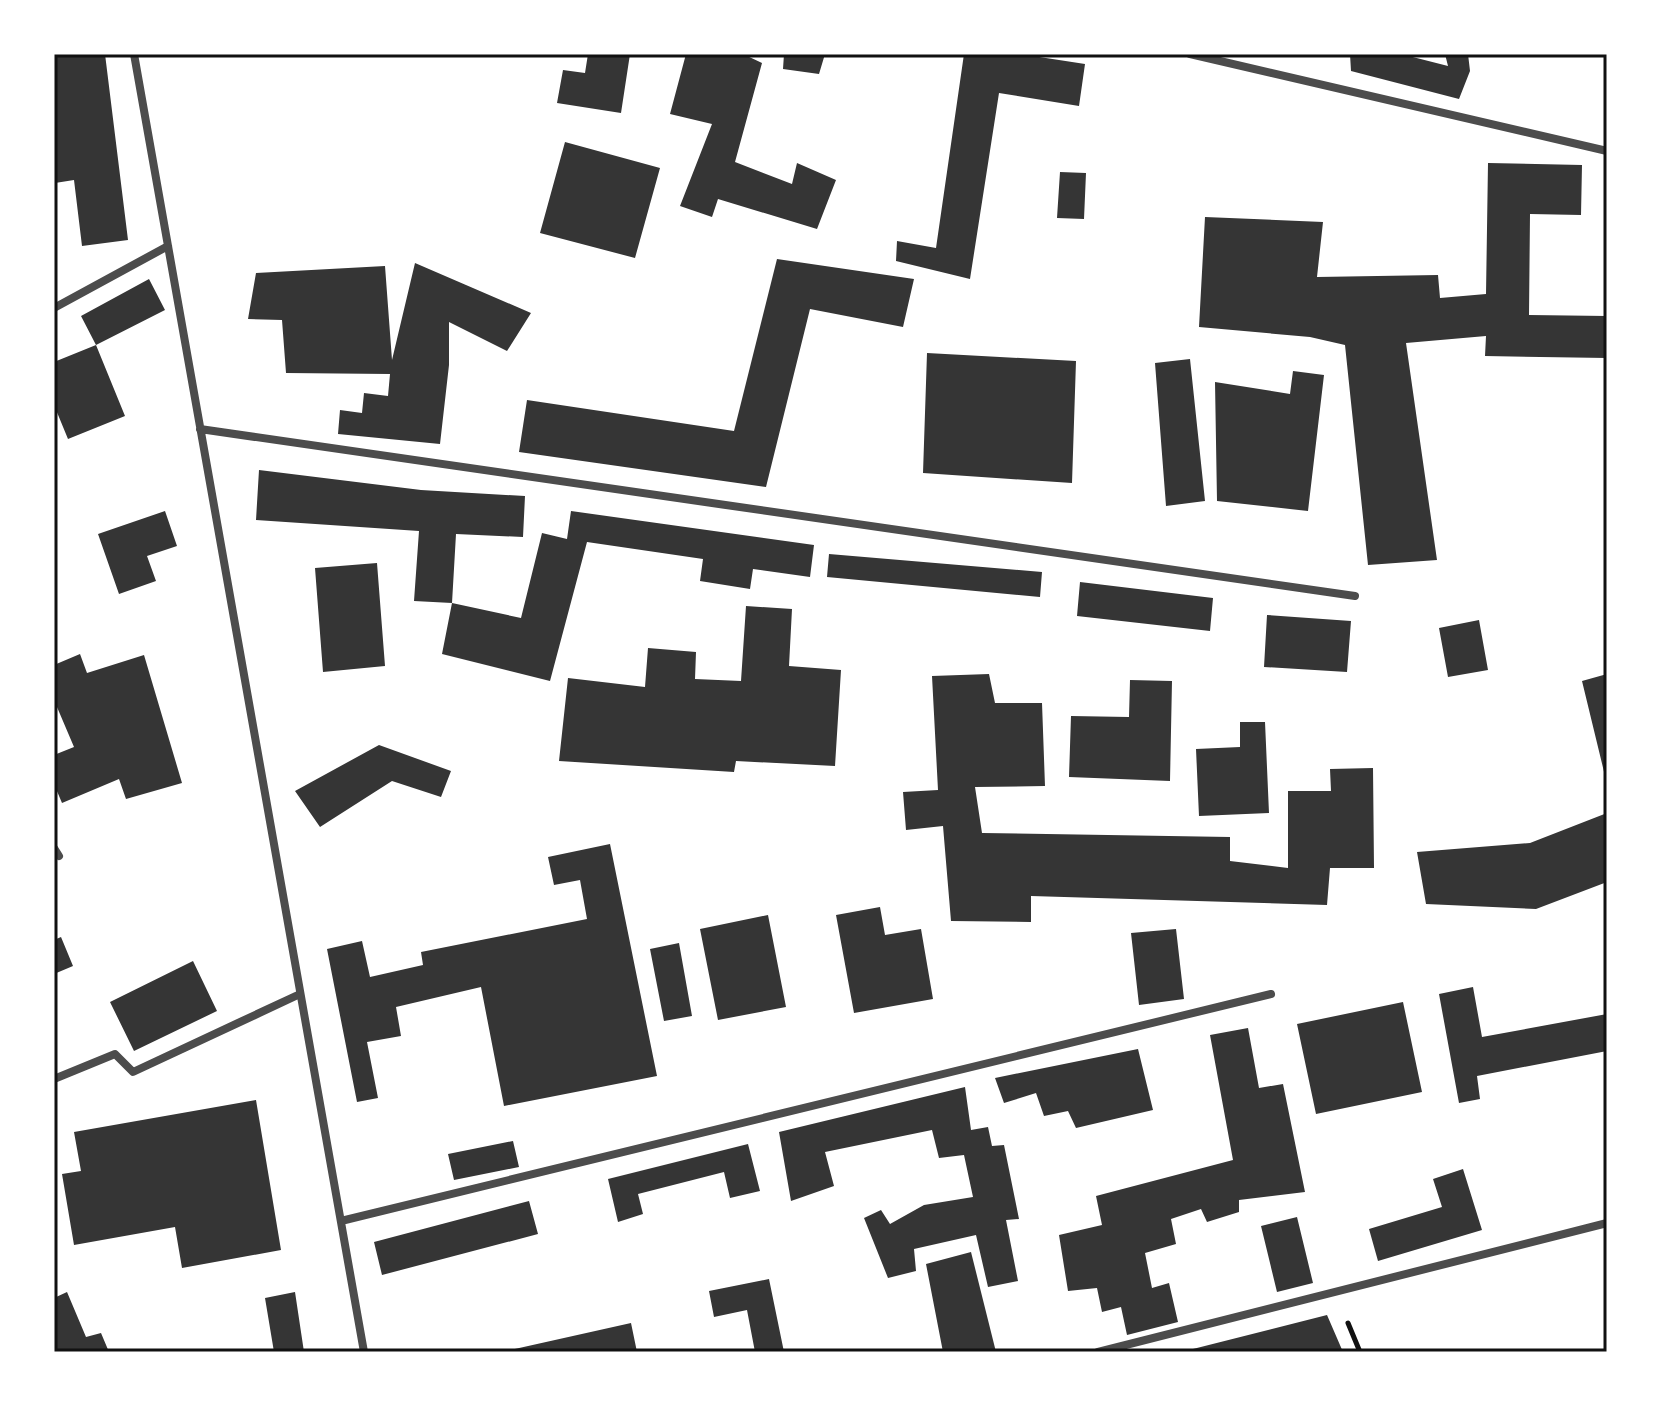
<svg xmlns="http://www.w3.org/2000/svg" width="1661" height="1406" font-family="'Noto Sans',sans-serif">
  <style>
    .building { fill: #353535 }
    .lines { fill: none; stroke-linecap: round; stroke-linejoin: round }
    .path { stroke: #111; stroke-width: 5 }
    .minor { stroke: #4c4c4c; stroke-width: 8 }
    .neatline { fill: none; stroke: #111; stroke-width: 3 }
  </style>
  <rect width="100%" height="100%" fill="#fff"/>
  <path class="building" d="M 54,54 L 105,54 L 128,240 L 82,246 L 74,180 L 55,183 Z
    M 588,54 L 630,54 L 621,113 L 557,103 L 563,70 L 585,73 Z
    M 686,54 L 743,54 L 762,63 L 735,162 L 792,184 L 797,163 L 836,180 L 817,229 L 718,199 L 712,217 L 680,206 L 712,124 L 670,114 Z
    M 784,54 L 825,54 L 819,74 L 783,69 Z
    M 964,54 L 1020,54 L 1085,64 L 1079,106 L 999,93 L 970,279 L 896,261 L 897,241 L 936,248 Z
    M 1350,54 L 1401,54 L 1448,66 L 1445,54 L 1468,54 L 1470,71 L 1459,99 L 1351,71 Z
    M 565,142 L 660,168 L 635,258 L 540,233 Z
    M 1488,163 L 1582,165 L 1581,215 L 1530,214 L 1529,315 L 1607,316 L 1607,358 L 1485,356 L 1486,336 L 1406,343 L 1437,560 L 1368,565 L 1345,345 L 1310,337 L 1199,327 L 1205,217 L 1323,222 L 1317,277 L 1438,275 L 1440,298 L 1486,294 Z
    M 1060,172 L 1086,173 L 1084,219 L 1057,218 Z
    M 777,259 L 914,279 L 903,327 L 810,309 L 766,487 L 519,452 L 527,400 L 734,431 Z
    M 415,263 L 531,313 L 507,351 L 449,322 L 449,365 L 440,444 L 338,434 L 340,410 L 362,413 L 364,393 L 388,396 L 390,374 L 286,373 L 282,320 L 248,319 L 256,273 L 385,266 L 392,360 Z
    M 149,279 L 165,310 L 96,345 L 81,316 Z
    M 96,345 L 125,416 L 68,439 L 54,405 L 54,362 Z
    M 927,353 L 1076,361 L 1072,483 L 923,473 Z
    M 1190,359 L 1205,501 L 1166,506 L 1155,363 Z
    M 1293,371 L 1324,375 L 1308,511 L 1217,501 L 1215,382 L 1290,394 Z
    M 259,470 L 421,490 L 525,496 L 523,537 L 456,534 L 452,603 L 414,601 L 419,531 L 256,520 Z
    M 165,511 L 177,546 L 147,556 L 156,581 L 119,594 L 98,534 Z
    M 571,511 L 814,545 L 810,577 L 753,569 L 750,589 L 700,581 L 703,559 L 587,542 L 550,681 L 442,654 L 452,603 L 521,618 L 542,533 L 567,539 Z
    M 829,554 L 1042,572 L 1040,597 L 827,577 Z
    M 377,563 L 385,666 L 323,672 L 315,568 Z
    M 1080,582 L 1213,598 L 1210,631 L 1077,616 Z
    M 746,606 L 792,609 L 789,666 L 841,670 L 835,766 L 736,761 L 734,772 L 559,761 L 568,678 L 645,687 L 648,648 L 696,652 L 695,679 L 741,681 Z
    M 1267,615 L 1351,621 L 1347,672 L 1264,667 Z
    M 1479,620 L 1488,670 L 1448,677 L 1439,628 Z
    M 80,654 L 87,673 L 144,655 L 182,783 L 126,799 L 119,779 L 62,803 L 54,784 L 54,755 L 74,747 L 54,700 L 54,665 Z
    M 989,674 L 995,703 L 1042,703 L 1045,786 L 975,787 L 982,833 L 1230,837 L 1230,861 L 1288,868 L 1288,791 L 1331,791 L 1330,769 L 1373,768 L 1374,868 L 1330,868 L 1327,905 L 1031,896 L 1031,922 L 951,921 L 943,826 L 906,830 L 903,792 L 938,790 L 932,676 Z
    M 1607,674 L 1607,780 L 1606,780 L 1582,681 Z
    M 1130,680 L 1172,681 L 1170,781 L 1069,777 L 1071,716 L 1129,717 Z
    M 1240,722 L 1265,722 L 1269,813 L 1199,816 L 1196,749 L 1240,747 Z
    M 379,745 L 451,771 L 441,797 L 392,781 L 320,827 L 295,791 Z
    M 1607,813 L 1607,882 L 1536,909 L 1426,904 L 1417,852 L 1530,843 Z
    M 610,844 L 657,1076 L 504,1106 L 481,987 L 396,1007 L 401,1036 L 367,1042 L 378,1098 L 357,1102 L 327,949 L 362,941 L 370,977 L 423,965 L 421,952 L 587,919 L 580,880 L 554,885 L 548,857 Z
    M 880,907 L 885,935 L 921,929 L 933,999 L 854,1013 L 836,915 Z
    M 768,915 L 786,1007 L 718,1020 L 700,929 Z
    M 1176,929 L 1184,999 L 1139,1005 L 1131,933 Z
    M 61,937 L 73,966 L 54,974 L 54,940 Z
    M 679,943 L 692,1016 L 664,1021 L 650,949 Z
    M 193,961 L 217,1011 L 134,1051 L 110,1002 Z
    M 1473,987 L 1482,1037 L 1607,1014 L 1607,1051 L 1477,1076 L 1480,1099 L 1459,1103 L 1439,994 Z
    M 1403,1002 L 1422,1092 L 1316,1114 L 1297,1024 Z
    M 1248,1028 L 1259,1088 L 1283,1084 L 1305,1192 L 1239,1200 L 1239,1212 L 1207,1222 L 1201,1209 L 1171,1219 L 1176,1244 L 1145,1253 L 1152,1288 L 1169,1283 L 1178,1322 L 1127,1335 L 1121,1307 L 1102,1312 L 1097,1288 L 1068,1291 L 1059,1235 L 1102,1225 L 1096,1196 L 1233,1160 L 1210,1035 Z
    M 1138,1049 L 1153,1110 L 1076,1128 L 1068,1111 L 1044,1116 L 1036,1093 L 1004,1103 L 995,1078 Z
    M 965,1087 L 971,1130 L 988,1127 L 992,1146 L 1004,1145 L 1019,1219 L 1006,1220 L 1018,1281 L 988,1287 L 976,1235 L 914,1249 L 916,1271 L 888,1278 L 864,1218 L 881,1210 L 890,1224 L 924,1205 L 973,1197 L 964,1155 L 939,1158 L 932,1130 L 825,1152 L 834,1186 L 791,1201 L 779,1132 Z
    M 256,1100 L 281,1250 L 182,1268 L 175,1227 L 74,1245 L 62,1174 L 81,1171 L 74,1132 Z
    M 513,1141 L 519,1167 L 454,1180 L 448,1154 Z
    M 748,1144 L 760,1191 L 730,1198 L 724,1172 L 638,1194 L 643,1214 L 618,1222 L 608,1179 Z
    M 1463,1169 L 1482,1230 L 1378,1261 L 1369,1229 L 1442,1207 L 1433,1179 Z
    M 529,1201 L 538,1234 L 382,1275 L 374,1242 Z
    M 1297,1217 L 1313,1283 L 1277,1292 L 1261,1226 Z
    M 971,1252 L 996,1352 L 943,1352 L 926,1264 Z
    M 769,1279 L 784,1352 L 755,1352 L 747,1310 L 714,1317 L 709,1291 Z
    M 67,1292 L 86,1337 L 101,1333 L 109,1352 L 54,1352 L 54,1298 Z
    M 295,1292 L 304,1352 L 274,1352 L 265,1298 Z
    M 1327,1315 L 1343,1352 L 1186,1352 L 1185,1351 Z
    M 631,1323 L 637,1352 L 506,1352 L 506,1351 Z"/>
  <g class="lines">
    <path class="path" d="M 1348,1323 L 1360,1352"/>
    <path class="minor" d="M 134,54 L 364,1352
      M 1190,54 L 1607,151
      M 54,308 L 168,246
      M 200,429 L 1355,596
      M 54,848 L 59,856
      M 54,1079 L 115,1054 L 133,1072 L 300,994
      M 341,1221 L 1271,994
      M 1098,1352 L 1607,1223"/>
  </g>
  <rect width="1661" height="1406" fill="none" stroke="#ffffff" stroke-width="112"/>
  <rect x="56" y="56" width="1549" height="1294" class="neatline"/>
</svg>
